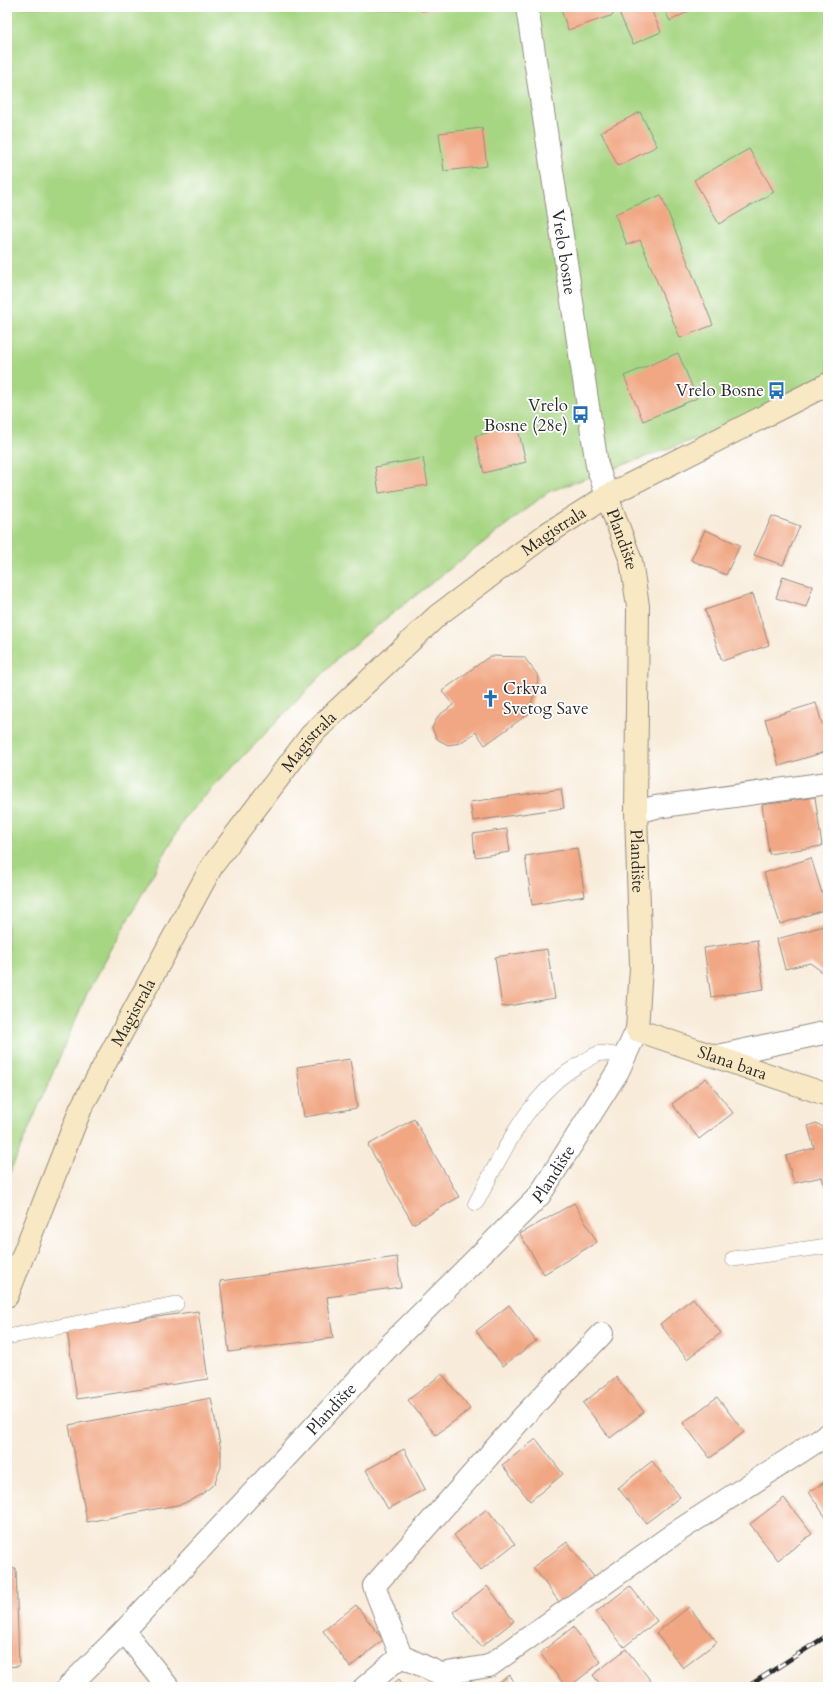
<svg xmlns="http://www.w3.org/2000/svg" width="835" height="1694" font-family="Cardo,serif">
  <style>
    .green { fill: #a7d683; stroke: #698057 }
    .building { fill: #f1a784 }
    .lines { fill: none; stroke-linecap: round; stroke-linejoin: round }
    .service-casing { stroke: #928b82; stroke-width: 16 }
    .minor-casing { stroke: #928b82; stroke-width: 24 }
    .secondary-casing { stroke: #928b82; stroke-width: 24 }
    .service { stroke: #fff; stroke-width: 15 }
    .minor { stroke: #fff; stroke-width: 22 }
    .secondary { stroke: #f8e8c3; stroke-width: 22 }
    .rail-casing { stroke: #2b2b2b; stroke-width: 4.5 }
    .rail { stroke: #fff; stroke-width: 3; stroke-dasharray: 9; stroke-linecap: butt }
    .labels { text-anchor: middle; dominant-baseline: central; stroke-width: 3.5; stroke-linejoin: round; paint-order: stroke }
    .street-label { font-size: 17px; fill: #2b2b2b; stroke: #fff }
    .poi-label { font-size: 17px; fill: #2b2b2b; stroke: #fff; text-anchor: end }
  </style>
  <rect width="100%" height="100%" fill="#fff"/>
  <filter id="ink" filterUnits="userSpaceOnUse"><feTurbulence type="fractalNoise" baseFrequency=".025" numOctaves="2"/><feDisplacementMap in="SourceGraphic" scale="8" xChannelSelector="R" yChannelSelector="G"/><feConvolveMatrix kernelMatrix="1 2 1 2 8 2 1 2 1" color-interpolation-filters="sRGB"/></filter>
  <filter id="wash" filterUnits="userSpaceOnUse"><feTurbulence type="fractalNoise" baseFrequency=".012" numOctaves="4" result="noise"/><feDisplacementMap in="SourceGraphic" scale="16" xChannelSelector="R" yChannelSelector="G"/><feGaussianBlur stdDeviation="0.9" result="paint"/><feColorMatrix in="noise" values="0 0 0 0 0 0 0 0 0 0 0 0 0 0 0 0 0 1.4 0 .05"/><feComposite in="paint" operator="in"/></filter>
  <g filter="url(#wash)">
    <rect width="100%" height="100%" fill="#f8ebd9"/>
    <path class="green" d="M 7,7 L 828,7 L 828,391 L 548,492 L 383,621 L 341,655 L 185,817 L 88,991 L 7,1179 Z"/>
    <g id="blocks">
      <path class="building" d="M 421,7 L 447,7 L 447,8 L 421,11 Z
        M 560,7 L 611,7 L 613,15 L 568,30 Z
        M 619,7 L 650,7 L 661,32 L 633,44 L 617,8 Z
        M 663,7 L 697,7 L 670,21 Z
        M 640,112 L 657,146 L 618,166 L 601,132 Z
        M 482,128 L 487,166 L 444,171 L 439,133 Z
        M 749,149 L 774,192 L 719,224 L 694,180 Z
        M 661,195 L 713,325 L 680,338 L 640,240 L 627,245 L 615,214 Z
        M 678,353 L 697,398 L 643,421 L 624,376 Z
        M 517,425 L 526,462 L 484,473 L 475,436 Z
        M 423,458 L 428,485 L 379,493 L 375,467 Z
        M 772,516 L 800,526 L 783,565 L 754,555 Z
        M 705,530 L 740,545 L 726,575 L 691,560 Z
        M 783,576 L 813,586 L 806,607 L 776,598 Z
        M 753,594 L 769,645 L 722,661 L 705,610 Z
        M 490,656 L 524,657 L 539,677 L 528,714 L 485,745 L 476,732 L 460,743 L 448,745 L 437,739 L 432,728 L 438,716 L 453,705 L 442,691 Z
        M 816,703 L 828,743 L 828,751 L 779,766 L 765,719 Z
        M 561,789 L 564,808 L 473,821 L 470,802 Z
        M 815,797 L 822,846 L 769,854 L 762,805 Z
        M 507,829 L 510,852 L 475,857 L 473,834 Z
        M 577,848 L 585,896 L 532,905 L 525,856 Z
        M 811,858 L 827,909 L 780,924 L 764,873 Z
        M 828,925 L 828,976 L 810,963 L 785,969 L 777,939 Z
        M 757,940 L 764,989 L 711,997 L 704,948 Z
        M 547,949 L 555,998 L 502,1007 L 495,957 Z
        M 350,1059 L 357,1108 L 304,1117 L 297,1067 Z
        M 706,1078 L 733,1113 L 699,1139 L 672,1104 Z
        M 414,1119 L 459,1197 L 413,1224 L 368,1145 Z
        M 816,1123 L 828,1130 L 828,1198 L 822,1177 L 794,1183 L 786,1156 L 814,1148 L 808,1126 Z
        M 574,1203 L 597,1242 L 544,1274 L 520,1234 Z
        M 397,1257 L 401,1287 L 327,1297 L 333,1338 L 229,1352 L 220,1281 Z
        M 693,1298 L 721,1333 L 687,1359 L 660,1324 Z
        M 509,1305 L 536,1341 L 503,1366 L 476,1331 Z
        M 198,1311 L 208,1379 L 77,1399 L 67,1330 Z
        M 442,1374 L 470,1409 L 436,1435 L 408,1400 Z
        M 616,1377 L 644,1412 L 610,1438 L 583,1403 Z
        M 717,1397 L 744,1432 L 710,1458 L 683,1423 Z
        M 211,1398 L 221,1450 L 221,1467 L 214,1484 L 201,1495 L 182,1504 L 87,1522 L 69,1425 Z
        M 536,1439 L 563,1474 L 530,1501 L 502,1465 Z
        M 404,1449 L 425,1489 L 388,1509 L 366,1470 Z
        M 652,1461 L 680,1497 L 646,1523 L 618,1488 Z
        M 828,1480 L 828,1521 L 809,1492 Z
        M 784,1498 L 812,1534 L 778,1560 L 750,1524 Z
        M 487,1509 L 515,1544 L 481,1570 L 454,1535 Z
        M 567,1542 L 594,1577 L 560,1603 L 533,1567 Z
        M 16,1568 L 19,1666 L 7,1667 L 7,1569 Z
        M 487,1586 L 514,1621 L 481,1647 L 453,1612 Z
        M 630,1586 L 657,1621 L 624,1647 L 596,1612 Z
        M 356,1605 L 383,1640 L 350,1667 L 323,1631 Z
        M 689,1607 L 717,1642 L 683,1668 L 656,1633 Z
        M 573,1627 L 601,1662 L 569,1687 L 566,1687 L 540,1653 Z
        M 626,1649 L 654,1685 L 651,1687 L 602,1687 L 593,1675 Z
        M 510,1675 L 517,1687 L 492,1687 Z
        M 399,1679 L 405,1687 L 389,1687 Z"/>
    </g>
  </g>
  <g filter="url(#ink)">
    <use href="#blocks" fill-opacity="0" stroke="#928b82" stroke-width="1"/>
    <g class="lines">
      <defs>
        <path id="service" d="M 476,1203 C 504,1151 528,1093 582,1063 C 587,1060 595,1054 601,1053 C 608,1053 618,1056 625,1057
          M 733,1259 L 828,1246
          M 7,1337 L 176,1304"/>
        <g id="minor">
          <path id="s1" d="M 527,7 L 597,465 L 607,496"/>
          <path d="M 636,812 L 656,807 L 828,783"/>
          <path d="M 718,1056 L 828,1032"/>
          <path d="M 602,1334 L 522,1418 L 374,1586 L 401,1656 L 441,1674 L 489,1666 L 675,1533 L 828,1434"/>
          <path d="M 124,1631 L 168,1687"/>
          <path id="s2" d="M 68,1687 L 124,1631 L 392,1343 L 539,1196 L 618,1071 L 637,1030"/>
          <path d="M 365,1687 L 401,1656"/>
        </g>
        <g id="secondary">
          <path id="s3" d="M 607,496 L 631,561 L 638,606 L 636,812 L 641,967 L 637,1030 L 828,1095"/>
          <path id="s4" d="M 7,1296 L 81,1108 L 212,866 L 311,735 L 438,615 L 548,533 L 607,496 L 828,384"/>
        </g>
      </defs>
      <use href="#service" class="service-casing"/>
      <use href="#minor" class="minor-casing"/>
      <use href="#secondary" class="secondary-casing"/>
      <use href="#service" class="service"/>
      <use href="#minor" class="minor"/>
      <use href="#secondary" class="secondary"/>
      <defs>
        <path id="rail" d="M 747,1687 L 828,1635"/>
      </defs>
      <use href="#rail" class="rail-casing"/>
      <use href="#rail" class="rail"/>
    </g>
  </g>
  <defs>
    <symbol id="bus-bare" viewBox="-9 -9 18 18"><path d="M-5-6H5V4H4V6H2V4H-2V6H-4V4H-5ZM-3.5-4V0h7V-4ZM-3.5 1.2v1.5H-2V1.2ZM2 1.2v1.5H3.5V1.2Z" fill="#1f6fb2" stroke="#fff" stroke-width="2.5" paint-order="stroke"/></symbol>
    <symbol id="church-bare" viewBox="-9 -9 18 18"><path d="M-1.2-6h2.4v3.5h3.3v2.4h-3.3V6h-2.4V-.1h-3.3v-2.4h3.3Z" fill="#1f6fb2" stroke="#fff" stroke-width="2.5" paint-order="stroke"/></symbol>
  </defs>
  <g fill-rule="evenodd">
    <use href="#bus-bare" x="764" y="378" width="25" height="25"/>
    <use href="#bus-bare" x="568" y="402" width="25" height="25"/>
    <use href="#church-bare" x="478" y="686" width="25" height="25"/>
  </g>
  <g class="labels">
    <g class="street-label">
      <text stroke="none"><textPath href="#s1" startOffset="248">Vrelo bosne</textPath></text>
      <text stroke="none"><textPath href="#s4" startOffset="959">Magistrala</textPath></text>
      <text stroke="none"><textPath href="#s3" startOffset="46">Plandište</textPath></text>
      <text stroke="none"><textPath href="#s4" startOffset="635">Magistrala</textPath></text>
      <text stroke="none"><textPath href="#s3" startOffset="370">Plandište</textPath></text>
      <text stroke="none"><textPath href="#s4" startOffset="311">Magistrala</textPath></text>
      <text stroke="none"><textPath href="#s3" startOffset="640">Slana bara</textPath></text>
      <text stroke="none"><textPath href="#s2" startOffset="707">Plandište</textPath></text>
      <text stroke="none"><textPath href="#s2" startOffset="383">Plandište</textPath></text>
    </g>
    <g class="poi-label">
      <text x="764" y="390">Vrelo Bosne</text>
      <text x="568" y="405">Vrelo<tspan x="568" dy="20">Bosne (28e)</tspan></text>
      <text x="503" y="688" text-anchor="start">Crkva<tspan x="503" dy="20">Svetog Save</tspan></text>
    </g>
  </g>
  <rect width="835" height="1694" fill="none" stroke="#fff" stroke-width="24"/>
</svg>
